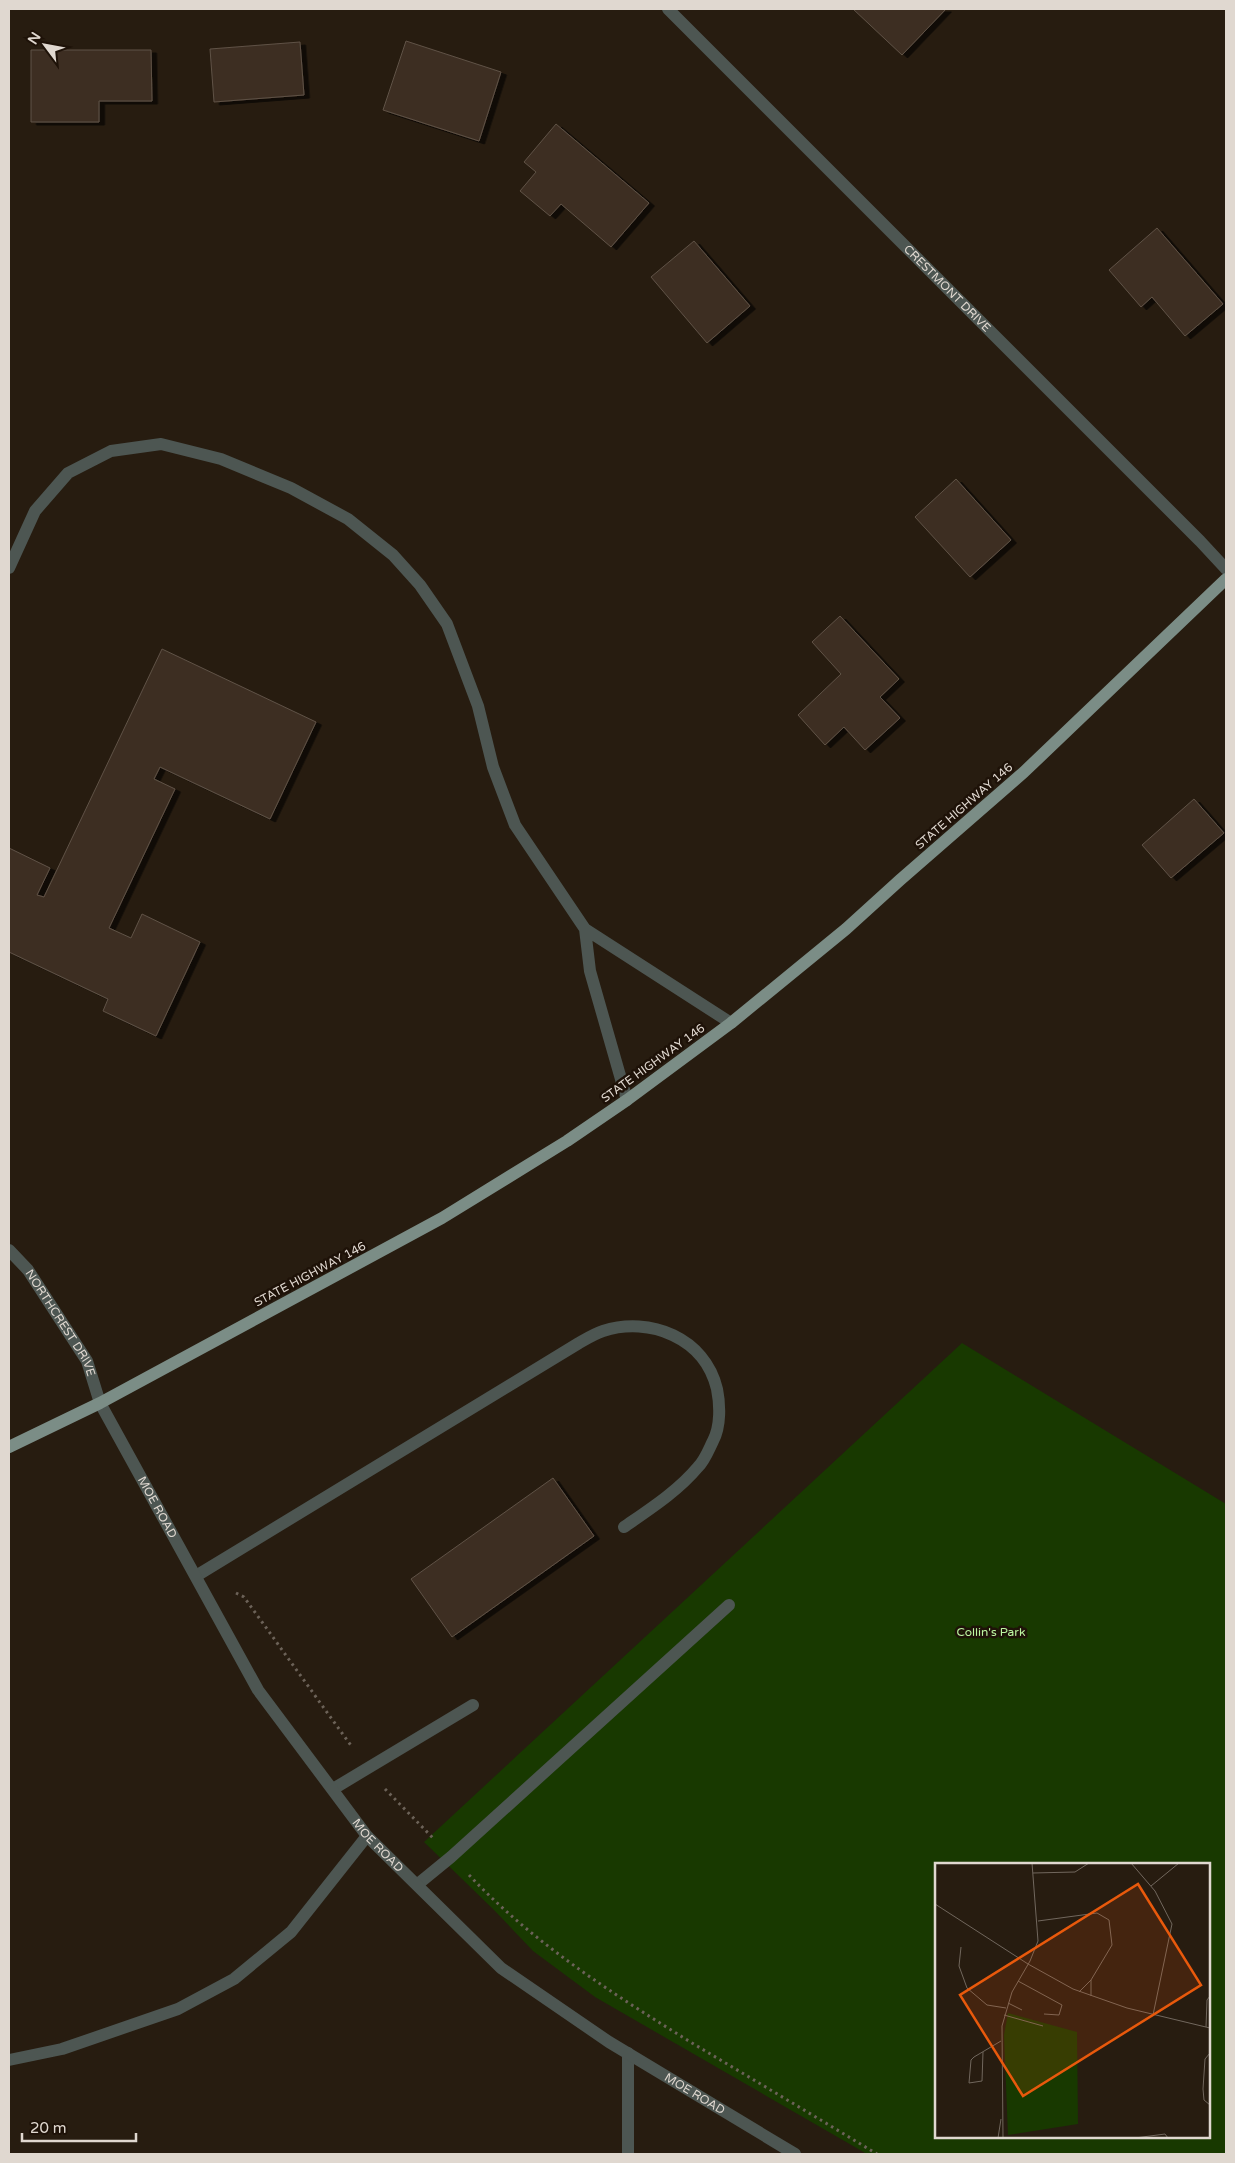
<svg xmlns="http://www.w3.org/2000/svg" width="1235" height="2163" font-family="'Varela Round',sans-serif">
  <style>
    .green { fill: #183900; fill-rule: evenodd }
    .building { fill: #3c2f24; stroke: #605246; filter: url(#shadow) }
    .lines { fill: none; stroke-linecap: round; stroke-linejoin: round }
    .path { stroke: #6c6258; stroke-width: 3; stroke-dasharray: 2.5 4; stroke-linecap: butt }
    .service { stroke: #4d5652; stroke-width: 12 }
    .minor { stroke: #4d5652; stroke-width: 12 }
    .tertiary { stroke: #4d5652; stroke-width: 12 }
    .primary { stroke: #7b8d86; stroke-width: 12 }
    .labels { text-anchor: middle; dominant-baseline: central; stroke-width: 5; stroke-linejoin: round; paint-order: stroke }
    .street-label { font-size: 12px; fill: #e0d8d0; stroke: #1e1208 }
    .park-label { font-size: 12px; fill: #bdf7a2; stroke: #1e1208 }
    .inset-road { fill: none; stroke: #71675d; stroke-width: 1 }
    .view { fill: #e8590c; fill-opacity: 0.15; stroke: #e8590c; stroke-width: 2.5 }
    .inset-edge { fill: none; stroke: #e0d8d0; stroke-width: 2.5 }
  </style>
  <defs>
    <filter id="shadow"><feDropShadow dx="5.5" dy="3" stdDeviation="0" flood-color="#0009"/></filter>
  </defs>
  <rect width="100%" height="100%" fill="#271c10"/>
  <path class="green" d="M 962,1343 L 1226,1504 L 1226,2154 L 867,2154 L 595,1997 L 533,1951 L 495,1911 L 424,1842 ZM 936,1864 L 1209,1864 L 1209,2137 L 936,2137 Z"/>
  <path class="building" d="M 853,9 L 946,9 L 902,55 Z
    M 406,41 L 501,72 L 479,141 L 383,110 Z
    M 300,42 L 304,95 L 214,102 L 210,49 Z
    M 31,50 L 151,50 L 152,101 L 99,101 L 99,122 L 31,122 Z
    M 556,124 L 649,203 L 611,247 L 561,204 L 550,216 L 520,191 L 536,172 L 524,162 Z
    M 1157,228 L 1223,304 L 1185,336 L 1152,297 L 1141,307 L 1109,270 Z
    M 694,241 L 750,306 L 707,343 L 651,277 Z
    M 956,479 L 1011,540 L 970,577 L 915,517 Z
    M 840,616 L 899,679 L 880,697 L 900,718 L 865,750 L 844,727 L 825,745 L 798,715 L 841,674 L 812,642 Z
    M 162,649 L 316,722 L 270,819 L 160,767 L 154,779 L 175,789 L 109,928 L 131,938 L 142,914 L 200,942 L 156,1036 L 103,1011 L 108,999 L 9,952 L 9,848 L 50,868 L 37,895 L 44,897 Z
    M 1194,799 L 1224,833 L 1171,878 L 1142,845 Z
    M 553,1478 L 594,1536 L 452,1637 L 411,1579 Z"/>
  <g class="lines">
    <path class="path" d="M 236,1593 L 244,1597 L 352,1747
      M 385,1789 L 433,1838
      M 469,1875 C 533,1943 613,1994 692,2043 C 754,2080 816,2117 877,2154"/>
    <path class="service" d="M 9,568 L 35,511 L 68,473 L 111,451 L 161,444 L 221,459 L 291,488 L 348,519 L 393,555 L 420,585 L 447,624 L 478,706 L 493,767 L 515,825 L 585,929 L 731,1023
      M 585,929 L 590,971 L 627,1100
      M 196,1576 L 579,1343 C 586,1339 594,1334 603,1331 C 650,1316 705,1338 717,1389 C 720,1404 721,1426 713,1441 C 709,1449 705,1460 698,1467 C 678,1491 650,1509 624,1527
      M 333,1789 L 473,1705
      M 418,1884 L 451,1857 L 729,1605
      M 9,2060 L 62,2049 L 178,2009 L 234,1979 L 291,1932 L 367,1836
      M 628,2154 L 628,2053"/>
    <g class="minor">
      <path id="s1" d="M 668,9 L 1200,541 L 1226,569"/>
      <path id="s2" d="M 9,1250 L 28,1270 L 87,1361 L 100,1403"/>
    </g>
    <path class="tertiary" id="s3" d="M 100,1403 L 258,1690 L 367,1836 L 501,1968 L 609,2042 L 795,2154"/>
    <path class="primary" d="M 9,1447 L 100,1403 L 442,1218 L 567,1141 L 627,1100 L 731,1023 L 846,929 L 900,880 L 1024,772 L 1226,579"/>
  </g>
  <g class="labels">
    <g class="street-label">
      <text stroke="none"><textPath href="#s1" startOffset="395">CRESTMONT DRIVE</textPath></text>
      <text transform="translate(964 806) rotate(-41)">STATE HIGHWAY 146</text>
      <text transform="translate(653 1063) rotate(-36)">STATE HIGHWAY 146</text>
      <text transform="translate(310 1274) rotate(-28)">STATE HIGHWAY 146</text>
      <text stroke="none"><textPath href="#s2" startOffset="90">NORTHCREST DRIVE</textPath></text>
      <text stroke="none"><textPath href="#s3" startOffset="119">MOE ROAD</textPath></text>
      <text stroke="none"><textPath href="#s3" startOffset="524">MOE ROAD</textPath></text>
      <text stroke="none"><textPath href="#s3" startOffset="929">MOE ROAD</textPath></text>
    </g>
    <g class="park-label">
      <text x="991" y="1632">Collin's Park</text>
    </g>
  </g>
  <g transform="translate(935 1863)">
    <rect width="275" height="275" fill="#271c10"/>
    <path d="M 73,150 L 142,169 L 143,261 L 73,272 L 69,172 Z" fill="#183900"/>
    <path class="inset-road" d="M 196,0 L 220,28 L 237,61 L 218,152M 98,10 L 140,9 L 154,0M 216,23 L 244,0M 0,41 L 93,101 L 138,126 L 192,145 L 275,165M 103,58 L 162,50 L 174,57 L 177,82 L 156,117 L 156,133M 26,84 L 24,103 L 32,125 L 52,142 L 71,145M 83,118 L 127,142 L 124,152 L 109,151M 144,129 L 156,117M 73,140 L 87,147M 69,152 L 108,163M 271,164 L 272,137 L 275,133M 48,189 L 47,218 L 34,220 L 36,197 L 39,194 L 66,178M 275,190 L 270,196 L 268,226 L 269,237 L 275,242M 63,275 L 66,256M 68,275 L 67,163 L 77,129 L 95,98 L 103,78 L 97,0M 200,275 L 230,271 L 233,275"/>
    <path class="view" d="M 203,21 L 266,122 L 88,233 L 25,132 Z"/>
    <rect width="275" height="275" class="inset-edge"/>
  </g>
  <rect width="1235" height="2163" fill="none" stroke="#e0d8d0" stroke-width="20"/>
  <g transform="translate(45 45) rotate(302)" stroke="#1e1208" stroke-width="4" paint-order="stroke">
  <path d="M0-4L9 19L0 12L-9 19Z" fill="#e0d8d0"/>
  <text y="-8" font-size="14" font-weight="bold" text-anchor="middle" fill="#e0d8d0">N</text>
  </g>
  <path d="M22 2133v8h114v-8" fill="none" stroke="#e0d8d0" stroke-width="2.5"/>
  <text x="30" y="2133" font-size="15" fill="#e0d8d0" stroke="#1e1208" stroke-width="4" paint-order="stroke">20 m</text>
</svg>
